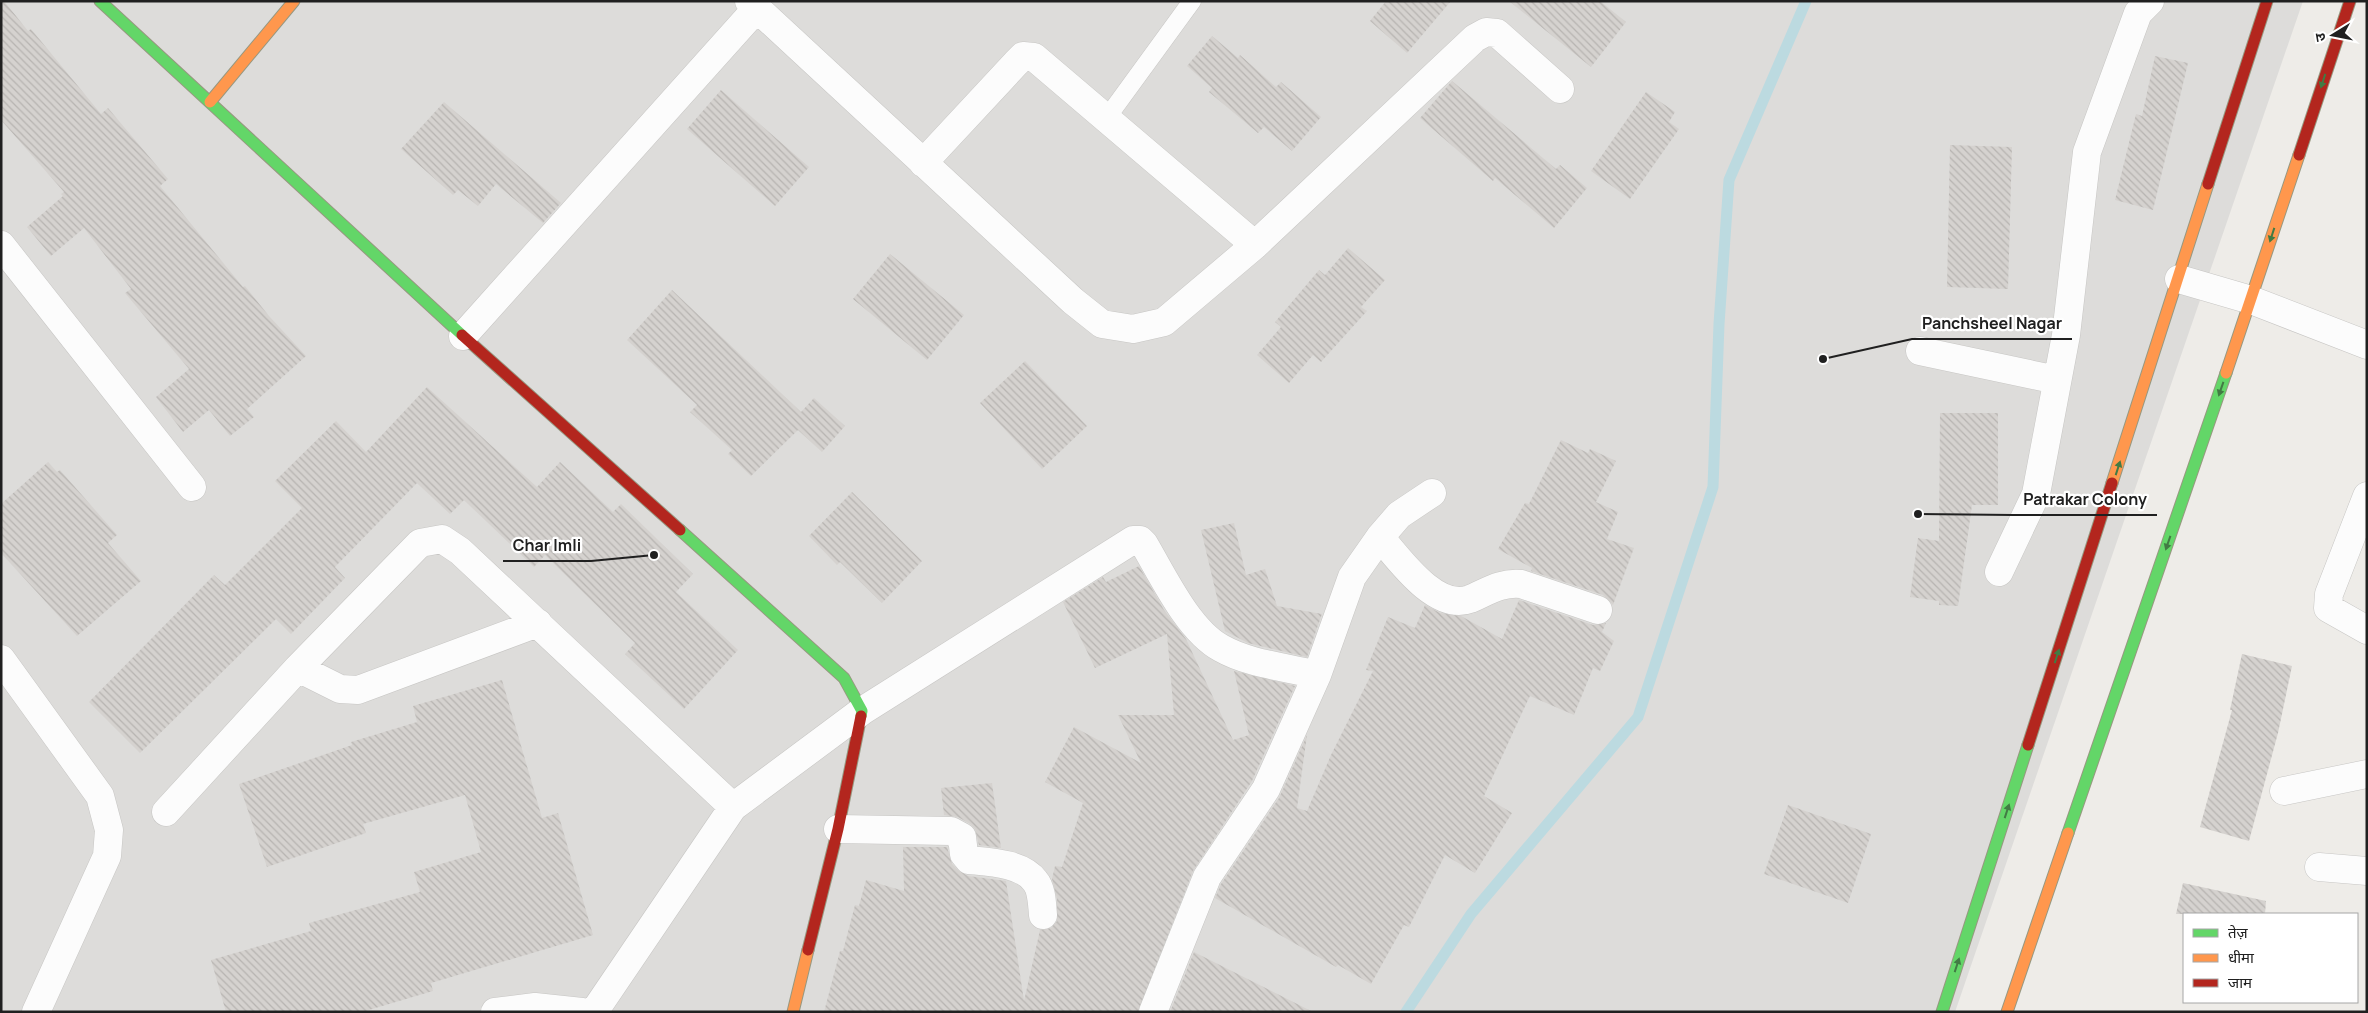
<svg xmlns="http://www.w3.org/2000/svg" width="2368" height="1013" font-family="Manrope,'Noto Sans Devanagari',sans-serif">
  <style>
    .residential { fill: #dddcda }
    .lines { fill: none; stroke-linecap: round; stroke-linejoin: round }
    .stream { stroke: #bcdae0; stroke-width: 11 }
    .building { fill: url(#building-back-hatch) }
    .lane-casing { stroke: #c7c6c4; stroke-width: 19 }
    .street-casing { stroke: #c7c6c4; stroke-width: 29 }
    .fast-casing { stroke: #979880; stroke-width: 13 }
    .slow-casing { stroke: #979880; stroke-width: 13 }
    .jam-casing { stroke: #979880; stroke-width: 13 }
    .lane { stroke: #fcfcfc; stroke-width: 18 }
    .street { stroke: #fcfcfc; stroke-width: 28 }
    .fast { stroke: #63d668; stroke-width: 11 }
    .slow { stroke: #ff974d; stroke-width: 11 }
    .jam { stroke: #b3261e; stroke-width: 11 }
    .oneway { fill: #427b44 }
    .leader { fill: none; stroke: #202020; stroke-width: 2 }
    .callout-dot { fill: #202020; stroke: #fff; stroke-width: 2 }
    .callout-label { font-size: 16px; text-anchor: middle; font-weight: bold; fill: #202020; stroke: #fff; stroke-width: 4.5; stroke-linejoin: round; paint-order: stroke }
  </style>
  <defs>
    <pattern id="building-back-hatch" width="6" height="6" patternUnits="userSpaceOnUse" patternTransform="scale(1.25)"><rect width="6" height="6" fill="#d5d2cf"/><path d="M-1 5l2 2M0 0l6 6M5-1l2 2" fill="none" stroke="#b7b4b1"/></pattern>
  </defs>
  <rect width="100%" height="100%" fill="#eeece8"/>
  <path class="residential" d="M 1,1 L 2303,1 L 1955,1012 L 1,1012 Z"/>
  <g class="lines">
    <path class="stream" d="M 1406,1012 L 1471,914 L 1638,717 L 1713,487 L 1719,324 L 1729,180 L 1806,1"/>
  </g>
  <path class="building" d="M 1,1 L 4,1 L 28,31 L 31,29 L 101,114 L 108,108 L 168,179 L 160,186 L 243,287 L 245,286 L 269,316 L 306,356 L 247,409 L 254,417 L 230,436 L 209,410 L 183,432 L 156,397 L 189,369 L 125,293 L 131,289 L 84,228 L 51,256 L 27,227 L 63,196 L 61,194 L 64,192 L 1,120 Z
    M 1386,1 L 1451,1 L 1407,53 L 1370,21 Z
    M 1509,1 L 1600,1 L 1626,22 L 1591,67 Z
    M 1212,36 L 1238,58 L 1240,55 L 1276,87 L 1281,82 L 1321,117 L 1292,151 L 1264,127 L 1258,133 L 1209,92 L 1212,88 L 1187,66 Z
    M 2155,56 L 2188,63 L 2153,210 L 2115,200 L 2136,114 L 2142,116 Z
    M 1452,81 L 1556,169 L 1560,165 L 1587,188 L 1554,228 L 1495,178 L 1493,181 L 1420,118 Z
    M 721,90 L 809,167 L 775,206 L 687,129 Z
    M 1646,92 L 1675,112 L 1669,122 L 1679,129 L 1630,199 L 1591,171 Z
    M 444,102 L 561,203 L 543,223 L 496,184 L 478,206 L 458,190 L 453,195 L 401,149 Z
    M 1950,145 L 2012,147 L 2008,289 L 1947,287 Z
    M 1348,248 L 1385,280 L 1361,307 L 1367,311 L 1321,362 L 1313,355 L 1289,383 L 1257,355 L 1281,327 L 1275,322 L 1319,270 L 1325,275 Z
    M 890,254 L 964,315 L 927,360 L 853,299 Z
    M 672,290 L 801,412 L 814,398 L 845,426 L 822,452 L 798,430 L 751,476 L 728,454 L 732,450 L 690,412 L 697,405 L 627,340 Z
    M 1025,361 L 1087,426 L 1042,469 L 980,403 Z
    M 427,387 L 537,487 L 560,462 L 613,512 L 621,504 L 693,574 L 676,592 L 738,650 L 684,709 L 625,654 L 635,643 L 545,555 L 534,567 L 464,500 L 450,514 L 417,483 L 335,567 L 345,578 L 291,634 L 276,619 L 140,753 L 89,702 L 214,575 L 225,585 L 302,508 L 275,481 L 336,421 L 366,452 Z
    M 1940,413 L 1998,413 L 1998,505 L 1972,505 L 1958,606 L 1939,605 L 1939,601 L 1910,597 L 1918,538 L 1939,541 Z
    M 1561,440 L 1588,453 L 1590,449 L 1616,461 L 1596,502 L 1618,512 L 1607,539 L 1634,548 L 1613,605 L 1603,595 L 1531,571 L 1532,568 L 1498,549 L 1525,503 L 1529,504 Z
    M 48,462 L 57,472 L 60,470 L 117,535 L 108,543 L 141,581 L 77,636 L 1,553 L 1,504 Z
    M 852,492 L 922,561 L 882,603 L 840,562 L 837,565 L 809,536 Z
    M 1234,523 L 1246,575 L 1265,569 L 1277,606 L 1322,614 L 1307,657 L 1248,643 L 1225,631 L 1201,530 Z
    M 1139,566 L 1164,610 L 1186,639 L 1233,740 L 1249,735 L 1234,671 L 1295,686 L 1252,781 L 1193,871 L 1138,1012 L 824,1012 L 840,951 L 843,951 L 855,905 L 859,906 L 866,880 L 904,891 L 903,847 L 947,847 L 952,864 L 958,870 L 968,876 L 1006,881 L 1024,1001 L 1040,930 L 1051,928 L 1057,921 L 1057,899 L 1052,879 L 1055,866 L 1062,867 L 1083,803 L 1045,782 L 1074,727 L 1141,763 L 1118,715 L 1174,715 L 1167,634 L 1095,668 L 1063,602 L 1103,577 L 1106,582 Z
    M 1519,600 L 1593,625 L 1606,623 L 1602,632 L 1614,641 L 1600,671 L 1593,668 L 1574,715 L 1530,696 L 1528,700 L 1484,796 L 1512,813 L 1475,873 L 1445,855 L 1409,927 L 1404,925 L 1371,984 L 1338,965 L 1336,967 L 1215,898 L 1221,884 L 1279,798 L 1307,735 L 1297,808 L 1307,811 L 1331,755 L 1373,671 L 1366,670 L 1388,617 L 1415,628 L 1425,605 L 1440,613 L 1461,616 L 1502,639 Z
    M 2242,654 L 2292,666 L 2278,733 L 2249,841 L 2200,827 L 2232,710 L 2230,710 Z
    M 502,680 L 542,818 L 558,813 L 593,935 L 431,983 L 433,991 L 362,1012 L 226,1012 L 211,960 L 311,931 L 309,923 L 420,892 L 414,872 L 481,852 L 465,795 L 363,824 L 366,833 L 267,867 L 239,784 L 352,745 L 351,742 L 417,722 L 413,706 Z
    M 992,783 L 1001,848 L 979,845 L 975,829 L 970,824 L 958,817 L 944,815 L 941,788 Z
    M 1788,805 L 1871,834 L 1848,903 L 1764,874 Z
    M 2183,883 L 2266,901 L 2265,914 L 2176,914 Z
    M 1194,952 L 1313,1012 L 1170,1012 Z"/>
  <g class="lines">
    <defs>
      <path id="lane" d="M 1106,119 L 1192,1"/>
      <path id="street" d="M 749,1 L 1073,301 L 1102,324 L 1133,329 L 1164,322 L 1255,245 L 1475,38 L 1486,32 L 1497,33 L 1560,89
        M 923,163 L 1016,63 L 1023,56 L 1034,57 L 1255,245
        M 1,245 L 192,487
        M 2179,279 L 2251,300 L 2367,345
        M 463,336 L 757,8
        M 1920,351 L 2057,380
        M 2367,496 L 2329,594 L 2328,608 L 2367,630
        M 1380,537 C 1399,559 1436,612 1470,599 C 1487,592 1501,582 1521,584 L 1598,610
        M 1999,572 L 2036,494 L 2066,335 L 2087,152 L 2138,13 L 2150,1
        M 1,659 L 100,796 L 109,830 L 107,856 L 36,1012
        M 298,668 L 340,689 L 358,690 L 538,623
        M 2284,791 L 2367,774
        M 166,812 L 298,668 L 420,543 L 442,539 L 460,551 L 733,807
        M 838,829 L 951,831 L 962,837 L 964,854 L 969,860 C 989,862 1022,863 1035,881 C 1042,889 1042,904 1043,915
        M 2319,867 L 2367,871
        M 495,1012 L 535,1007 L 582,1012
        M 594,1012 L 733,807 L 862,711 L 1133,540 L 1140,540 L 1144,544 C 1163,576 1188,630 1221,648 C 1249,664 1286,667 1317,675
        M 1153,1012 L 1207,877 L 1266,789 L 1317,675 L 1352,577 L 1380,537 L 1399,515 L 1432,493"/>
      <path id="fast" d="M 100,1 L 462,335
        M 680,530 L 844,678 L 862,711 L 861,716
        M 2068,833 L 2226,373
        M 1942,1012 L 2028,745"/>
      <path id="slow" d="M 210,102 L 294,1
        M 2226,373 L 2299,155
        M 2112,483 L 2208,184
        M 793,1012 L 808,950
        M 2007,1012 L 2068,833"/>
      <path id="jam" d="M 2299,155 L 2350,1
        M 2208,184 L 2267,1
        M 462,335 L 680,530
        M 2028,745 L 2112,483
        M 808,950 L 838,829 L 861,716"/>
    </defs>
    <use href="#lane" class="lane-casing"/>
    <use href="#street" class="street-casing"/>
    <use href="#fast" class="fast-casing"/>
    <use href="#slow" class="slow-casing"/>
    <use href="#jam" class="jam-casing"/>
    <use href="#lane" class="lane"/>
    <use href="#street" class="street"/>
    <use href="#fast" class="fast"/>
    <use href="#slow" class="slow"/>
    <use href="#jam" class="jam"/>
  </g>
  <defs><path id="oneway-solid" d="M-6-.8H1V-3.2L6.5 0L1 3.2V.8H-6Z" transform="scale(1.25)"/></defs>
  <g class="oneway">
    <use href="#oneway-solid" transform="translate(2323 81) rotate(108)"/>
    <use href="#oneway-solid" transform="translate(2272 235) rotate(108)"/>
    <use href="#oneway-solid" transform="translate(2221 389) rotate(109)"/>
    <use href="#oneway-solid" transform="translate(2118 468) rotate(-72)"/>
    <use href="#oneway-solid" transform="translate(2168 543) rotate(109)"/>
    <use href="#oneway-solid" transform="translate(2057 656) rotate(-72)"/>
    <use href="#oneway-solid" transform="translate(2007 811) rotate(-72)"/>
    <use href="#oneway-solid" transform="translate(1957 965) rotate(-72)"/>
  </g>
  <path class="leader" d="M1823 359L1912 339H2072M1918 514L2013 515H2157M654 555L591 561H503"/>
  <g class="callout-dot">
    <circle cx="1823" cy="359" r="5"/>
    <circle cx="1918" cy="514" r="5"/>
    <circle cx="654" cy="555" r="5"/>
  </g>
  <g class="callout-label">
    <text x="1992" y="329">Panchsheel Nagar</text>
    <text x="2085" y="505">Patrakar Colony</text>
    <text x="547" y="551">Char Imli</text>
  </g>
  <rect width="2368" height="1013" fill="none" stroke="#202020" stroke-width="5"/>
  <rect x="2183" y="913" width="175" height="90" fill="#ffffff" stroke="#a6a6a6"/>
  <rect x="2193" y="929" width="25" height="8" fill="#63d668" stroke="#a6a6a6"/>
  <text x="2228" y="938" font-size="15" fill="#202020">तेज़</text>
  <rect x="2193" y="954" width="25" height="8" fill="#ff974d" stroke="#a6a6a6"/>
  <text x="2228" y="963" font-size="15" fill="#202020">धीमा</text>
  <rect x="2193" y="979" width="25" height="8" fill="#b3261e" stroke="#a6a6a6"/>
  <text x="2228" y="988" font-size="15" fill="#202020">जाम</text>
  <g transform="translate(2333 35) rotate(260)" stroke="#ffffff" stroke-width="4" paint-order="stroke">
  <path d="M0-4L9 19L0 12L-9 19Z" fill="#202020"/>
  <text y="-8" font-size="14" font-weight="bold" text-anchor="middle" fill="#202020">उ</text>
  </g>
</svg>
